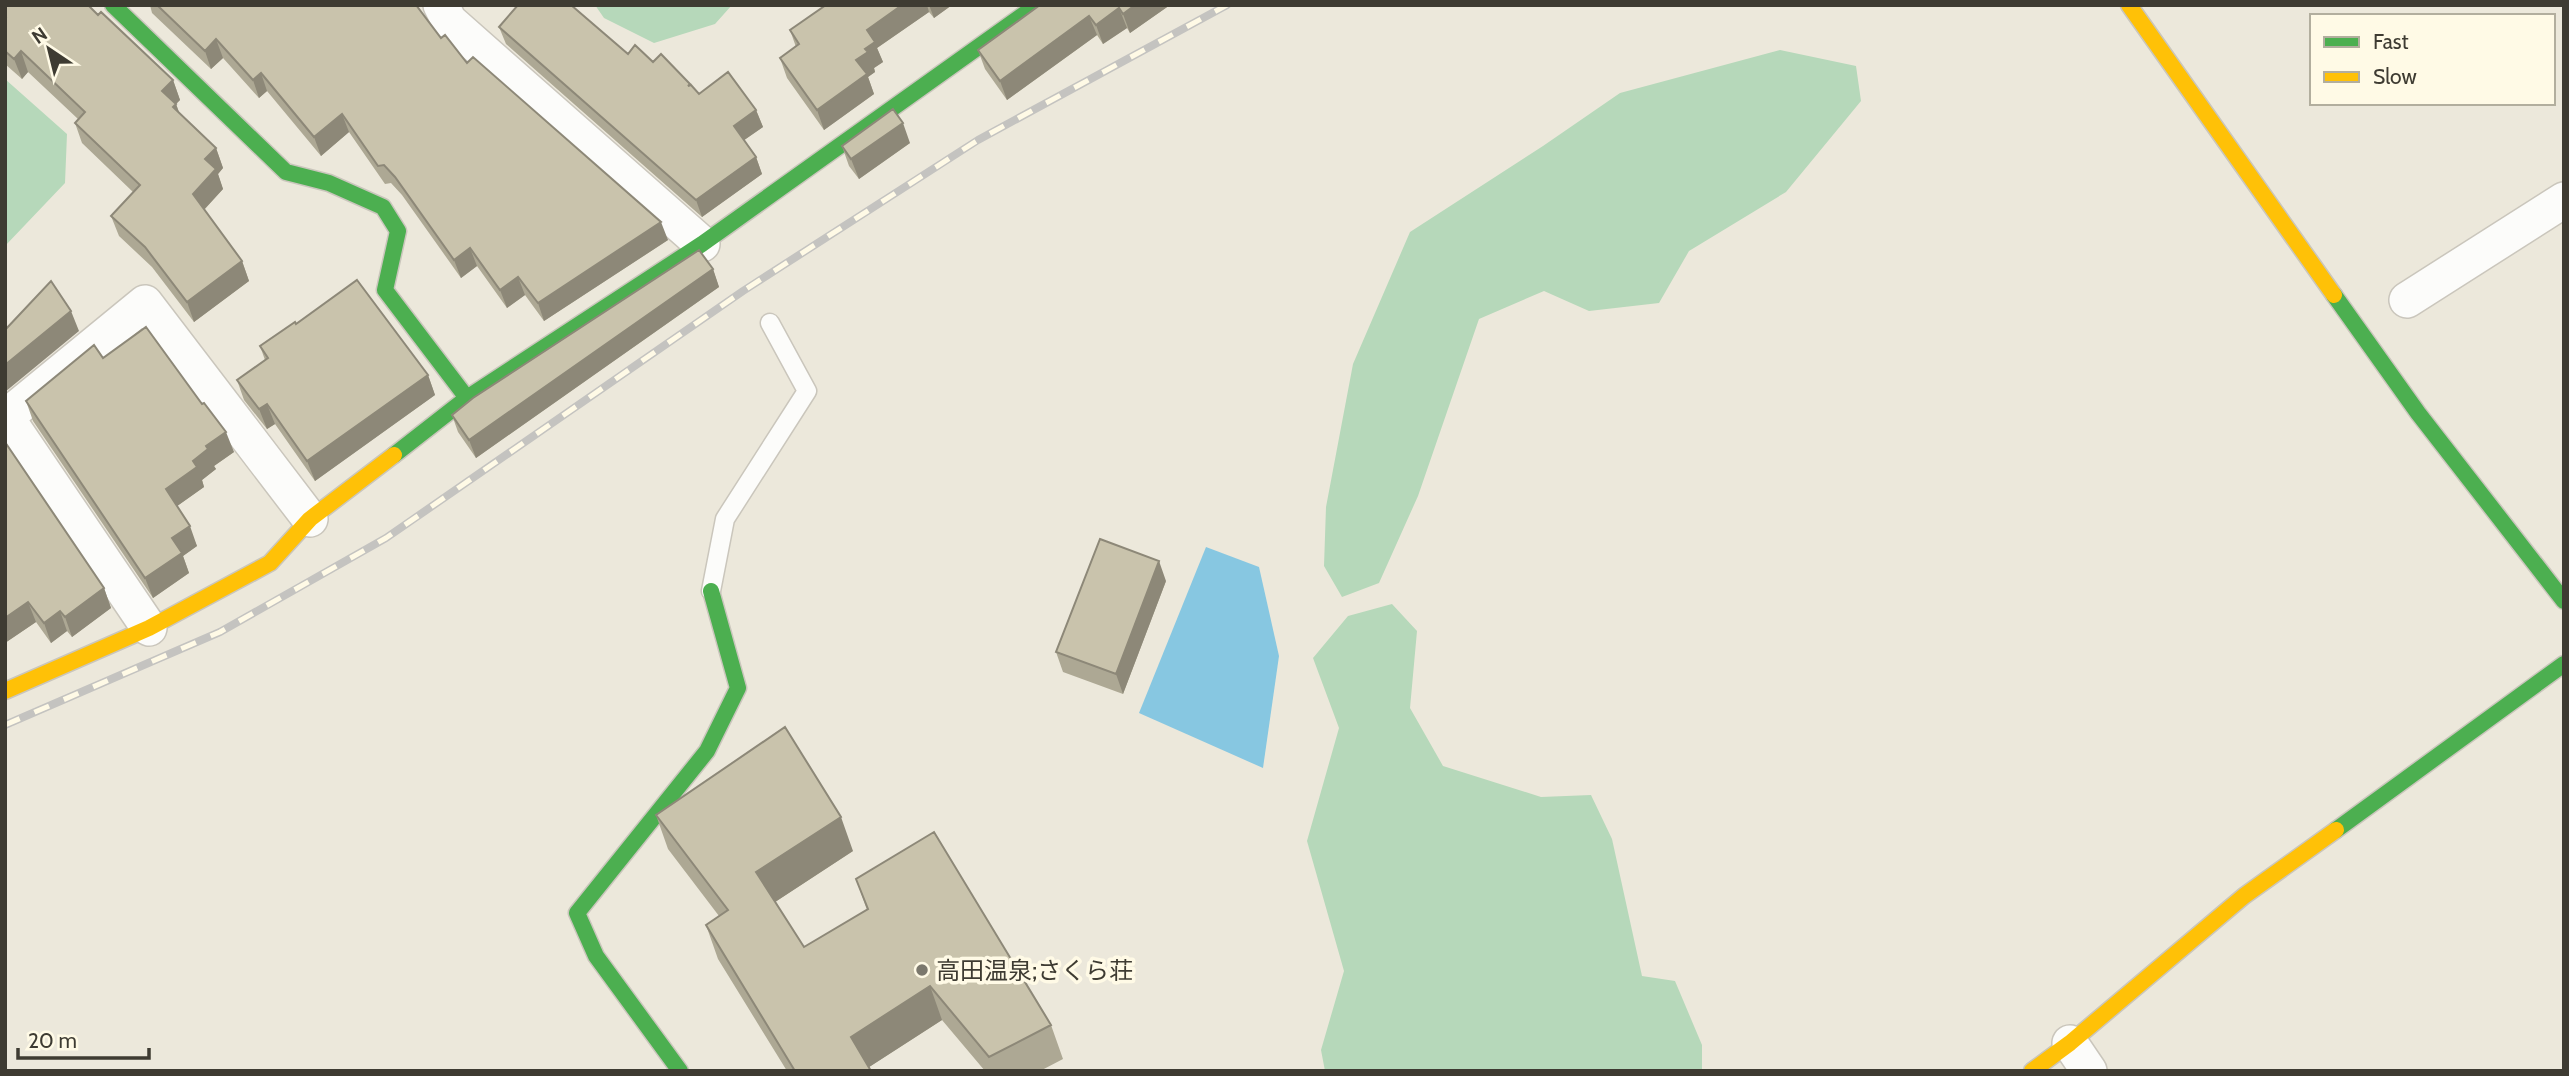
<svg xmlns="http://www.w3.org/2000/svg" width="2569" height="1076" font-family="Cabin,'Noto Sans JP',sans-serif">
  <style>
    .green { fill: #b6d8ba }
    .water { fill: #87c7e1 }
    .lines { fill: none; stroke-linecap: round; stroke-linejoin: round }
    .lane-casing { stroke: #cac6bc; stroke-width: 21 }
    .street-casing { stroke: #cac6bc; stroke-width: 38 }
    .fast-casing { stroke: #cac6bc; stroke-width: 19 }
    .slow-casing { stroke: #cac6bc; stroke-width: 19 }
    .lane { stroke: #fcfcfa; stroke-width: 18 }
    .street { stroke: #fcfcfa; stroke-width: 35 }
    .fast { stroke: #4caf50; stroke-width: 16 }
    .slow { stroke: #ffc107; stroke-width: 16 }
    .rail-casing { stroke: #c4c3c0; stroke-width: 8 }
    .rail { stroke: #fffae6; stroke-width: 5; stroke-dasharray: 16; stroke-linecap: butt }
    .wall { fill: #ada894 }
    .shaded-wall { fill: #8d8878 }
    .building { fill: #c9c3ac; stroke: #8d8878; stroke-width: 2 }
    .poi-dot { fill: #7b786d; stroke: #fffae6; stroke-width: 2.5 }
    .labels { text-anchor: middle; dominant-baseline: central; stroke-width: 7; stroke-linejoin: round; paint-order: stroke }
    .poi-label { font-size: 24px; fill: #3e3b32; stroke: #fffae6; text-anchor: start }
  </style>
  <rect width="100%" height="100%" fill="#ece8db"/>
  <path class="green" d="M 595,5 L 732,5 L 715,24 L 654,43 L 604,18 Z
    M 1780,50 L 1856,66 L 1861,101 L 1786,192 L 1689,251 L 1659,303 L 1589,311 L 1544,291 L 1479,319 L 1418,496 L 1379,583 L 1342,597 L 1324,566 L 1326,507 L 1353,364 L 1410,232 L 1543,146 L 1620,93 Z
    M 5,79 L 67,134 L 65,183 L 5,246 Z
    M 1392,604 L 1417,631 L 1410,708 L 1443,766 L 1541,797 L 1591,795 L 1612,839 L 1642,976 L 1675,981 L 1702,1045 L 1702,1071 L 1325,1071 L 1321,1050 L 1344,971 L 1307,841 L 1339,728 L 1313,658 L 1348,616 Z"/>
  <path class="water" d="M 1206,547 L 1259,567 L 1279,656 L 1263,768 L 1139,713 Z"/>
  <g class="lines">
    <defs>
      <path id="lane" d="M 711,591 L 725,519 L 807,391 L 770,323"/>
      <path id="street" d="M 441,5 L 449,21 L 702,244
        M 2407,300 L 2564,200
        M 149,628 L 6,417 L 145,303 L 310,519
        M 2070,1043 L 2089,1071"/>
      <path id="fast" d="M 113,5 L 286,172 L 329,183 L 383,207 L 398,231 L 385,290 L 467,398
        M 2334,295 L 2418,413 L 2564,601
        M 394,455 L 467,398 L 702,244 L 1037,5
        M 2336,830 L 2564,664
        M 680,1071 L 596,956 L 577,913 L 707,751 L 738,688 L 711,591"/>
      <path id="slow" d="M 2129,5 L 2334,295
        M 5,691 L 149,628 L 270,563 L 310,519 L 394,455
        M 2032,1071 L 2070,1043 L 2244,896 L 2336,830"/>
    </defs>
    <use href="#lane" class="lane-casing"/>
    <use href="#street" class="street-casing"/>
    <use href="#fast" class="fast-casing"/>
    <use href="#slow" class="slow-casing"/>
    <use href="#lane" class="lane"/>
    <use href="#street" class="street"/>
    <use href="#fast" class="fast"/>
    <use href="#slow" class="slow"/>
    <defs>
      <path id="rail" d="M 5,725 L 220,632 L 386,538 L 743,291 L 978,140 L 1227,5"/>
    </defs>
    <use href="#rail" class="rail-casing"/>
    <use href="#rail" class="rail"/>
  </g>
  <path class="wall" d="M 5,5 L 98,15 L 173,80 L 180,100 L 176,104 L 179,112 L 216,148 L 223,168 L 218,174 L 223,189 L 204,210 L 242,261 L 249,281 L 194,322 L 152,267 L 119,236 L 111,216 L 133,192 L 82,143 L 75,123 L 78,119 L 28,72 L 22,79 L 5,64 Z
    M 150,5 L 416,5 L 441,38 L 467,63 L 668,240 L 544,321 L 525,295 L 507,308 L 477,266 L 461,278 L 402,195 L 391,183 L 385,184 L 349,132 L 321,156 L 267,91 L 259,98 L 223,58 L 211,69 L 152,13 Z
    M 826,5 L 952,5 L 934,18 L 929,12 L 877,48 L 883,62 L 874,68 L 875,72 L 868,77 L 874,94 L 824,130 L 787,78 L 780,58 L 796,47 L 790,30 Z
    M 1040,5 L 1170,5 L 1130,33 L 1127,28 L 1103,44 L 1097,35 L 1007,100 L 985,69 L 978,50 Z
    M 499,27 L 628,54 L 653,62 L 690,84 L 699,94 L 756,110 L 763,127 L 744,140 L 756,157 L 762,174 L 702,217 L 506,44 Z
    M 910,143 L 859,179 L 849,166 L 842,146 Z
    M 713,269 L 719,287 L 476,458 L 458,432 L 452,415 Z
    M 296,324 L 428,375 L 435,395 L 315,481 L 275,424 L 267,429 L 244,400 L 237,380 L 265,360 L 260,346 Z
    M 103,358 L 234,452 L 214,466 L 216,469 L 202,480 L 204,487 L 177,506 L 197,546 L 183,556 L 189,573 L 153,598 L 33,421 L 26,401 Z
    M 5,442 L 104,588 L 111,608 L 72,637 L 67,631 L 51,643 L 36,622 L 5,643 Z
    M 1166,581 L 1123,694 L 1063,672 L 1056,652 Z
    M 656,815 L 853,851 L 775,902 L 804,947 L 867,910 L 856,879 L 1051,1025 L 1063,1059 L 1040,1071 L 985,1071 L 942,1020 L 869,1067 L 871,1071 L 787,1071 L 718,959 L 706,925 L 719,916 L 668,849 Z"/>
  <path class="shaded-wall" d="M 902,5 L 927,5 L 929,12 L 877,48 L 883,62 L 874,68 L 875,72 L 868,77 L 874,94 L 824,130 L 817,110 L 865,49 L 867,30 Z
    M 929,5 L 952,5 L 934,18 Z
    M 1135,5 L 1170,5 L 1130,33 L 1123,14 Z
    M 1119,8 L 1127,28 L 1103,44 L 1096,25 Z
    M 1089,16 L 1097,35 L 1007,100 L 1000,81 Z
    M 216,39 L 223,58 L 211,69 L 205,51 Z
    M 21,51 L 28,72 L 22,79 L 14,59 Z
    M 261,73 L 267,91 L 259,98 L 253,80 Z
    M 173,80 L 180,100 L 176,104 L 183,124 L 162,91 Z
    M 756,110 L 763,127 L 740,143 L 734,126 Z
    M 342,114 L 349,132 L 321,156 L 314,137 Z
    M 903,123 L 910,143 L 859,179 L 851,159 Z
    M 216,148 L 223,168 L 218,174 L 223,189 L 200,214 L 193,194 L 205,159 Z
    M 756,157 L 762,174 L 702,217 L 696,200 Z
    M 661,222 L 668,240 L 544,321 L 538,303 Z
    M 470,248 L 477,266 L 461,278 L 454,260 Z
    M 242,261 L 249,281 L 194,322 L 187,302 Z
    M 713,269 L 719,287 L 476,458 L 469,440 Z
    M 518,277 L 525,295 L 507,308 L 500,290 Z
    M 71,311 L 79,331 L 5,392 L 5,365 Z
    M 428,375 L 435,395 L 315,481 L 307,461 Z
    M 267,404 L 275,424 L 267,429 L 259,409 Z
    M 226,432 L 234,452 L 214,466 L 216,469 L 202,480 L 204,487 L 173,509 L 166,489 L 206,446 Z
    M 190,526 L 197,546 L 183,556 L 189,573 L 153,598 L 145,578 L 172,538 Z
    M 1159,561 L 1166,581 L 1123,694 L 1116,674 Z
    M 104,588 L 111,608 L 72,637 L 65,617 Z
    M 28,602 L 36,622 L 5,643 L 5,618 Z
    M 60,611 L 67,631 L 51,643 L 44,623 Z
    M 841,817 L 853,851 L 769,906 L 756,872 Z
    M 930,986 L 942,1020 L 863,1071 L 851,1037 Z"/>
  <path class="building" d="M 5,5 L 88,5 L 98,15 L 101,12 L 173,80 L 162,91 L 176,104 L 173,107 L 216,148 L 205,159 L 216,169 L 193,194 L 242,261 L 187,302 L 145,247 L 111,216 L 140,185 L 75,123 L 85,112 L 21,51 L 14,59 L 5,51 L 5,20 L 6,18 L 5,17 Z
    M 157,5 L 416,5 L 441,38 L 445,35 L 467,63 L 473,57 L 661,222 L 538,303 L 518,277 L 500,290 L 470,248 L 454,260 L 395,177 L 384,165 L 378,166 L 342,114 L 314,137 L 261,73 L 253,80 L 216,39 L 205,51 Z
    M 518,5 L 571,5 L 628,54 L 635,45 L 653,62 L 661,54 L 690,84 L 688,86 L 691,85 L 699,94 L 728,72 L 756,110 L 734,126 L 756,157 L 696,200 L 499,27 Z
    M 826,5 L 902,5 L 867,30 L 875,42 L 865,49 L 868,52 L 856,60 L 867,74 L 817,110 L 780,58 L 799,44 L 790,30 Z
    M 1040,5 L 1135,5 L 1123,14 L 1119,8 L 1096,25 L 1089,16 L 1000,81 L 978,50 Z
    M 893,109 L 903,123 L 851,159 L 842,146 Z
    M 699,250 L 713,269 L 469,440 L 452,415 L 473,398 Z
    M 357,280 L 428,375 L 307,461 L 267,404 L 259,409 L 237,380 L 268,358 L 260,346 L 295,322 L 296,324 Z
    M 51,281 L 71,311 L 5,365 L 5,330 Z
    M 146,327 L 202,404 L 204,403 L 226,432 L 206,446 L 208,449 L 193,461 L 197,467 L 166,489 L 190,526 L 172,538 L 182,553 L 145,578 L 26,401 L 94,345 L 103,358 Z
    M 5,442 L 104,588 L 65,617 L 60,611 L 44,623 L 28,602 L 5,618 Z
    M 1100,539 L 1159,561 L 1116,674 L 1056,652 Z
    M 785,727 L 841,817 L 756,872 L 804,947 L 868,909 L 856,879 L 934,832 L 1051,1025 L 989,1057 L 930,986 L 851,1037 L 871,1071 L 795,1071 L 706,925 L 728,910 L 656,815 Z"/>
  <circle class="poi-dot" cx="922" cy="970" r="7"/>
  <g class="labels">
    <g class="poi-label">
      <text x="936" y="970">高田温泉;さくら荘</text>
    </g>
  </g>
  <rect width="2569" height="1076" fill="none" stroke="#3e3b32" stroke-width="14"/>
  <rect x="2310" y="14" width="245" height="91" fill="#fffae6" stroke="#b2ae9e" stroke-width="2"/>
  <rect x="2324" y="37" width="35" height="10" fill="#4caf50" stroke="#b2ae9e" stroke-width="2"/>
  <text x="2373" y="49" font-size="21" fill="#3e3b32">Fast</text>
  <rect x="2324" y="72" width="35" height="10" fill="#ffc107" stroke="#b2ae9e" stroke-width="2"/>
  <text x="2373" y="84" font-size="21" fill="#3e3b32">Slow</text>
  <g transform="translate(49 49) rotate(325)" stroke="#fffae6" stroke-width="5" paint-order="stroke">
  <path d="M0-5L12 26L0 18L-12 26Z" fill="#3e3b32"/>
  <text y="-10" font-size="19" font-weight="bold" text-anchor="middle" fill="#3e3b32">N</text>
  </g>
  <path d="M18 1048v10h131v-10" fill="none" stroke="#3e3b32" stroke-width="3.5"/>
  <text x="28" y="1048" font-size="21" fill="#3e3b32" stroke="#fffae6" stroke-width="5" paint-order="stroke">20 m</text>
</svg>
